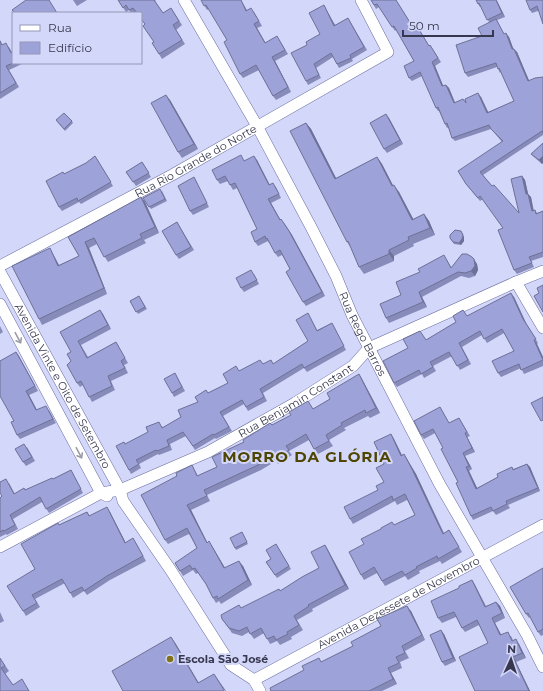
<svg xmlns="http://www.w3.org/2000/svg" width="543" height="691" font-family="Montserrat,sans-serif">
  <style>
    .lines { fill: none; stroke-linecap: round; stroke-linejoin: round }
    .street-casing { stroke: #6b6ea1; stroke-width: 12 }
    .street { stroke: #fff; stroke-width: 11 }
    .wall { fill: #878bba }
    .shaded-wall { fill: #6e7197 }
    .building { fill: #9da2d8; stroke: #6e7197 }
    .oneway { stroke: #9b9ca7 }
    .poi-dot { fill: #807314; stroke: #d3d7f9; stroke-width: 1.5 }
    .labels { text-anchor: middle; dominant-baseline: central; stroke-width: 4; stroke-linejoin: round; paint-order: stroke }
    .street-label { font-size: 11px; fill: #37384f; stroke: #d3d7f9 }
    .poi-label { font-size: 11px; font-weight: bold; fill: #37384f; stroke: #d3d7f9; text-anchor: start }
    .district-label { font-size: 15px; font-weight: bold; letter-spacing: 1px; fill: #4e4501; stroke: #d3d7f9 }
  </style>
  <rect width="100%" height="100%" fill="#d3d7f9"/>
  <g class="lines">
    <defs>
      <g id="street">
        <path id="s1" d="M 184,0 L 257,126 L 311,227 L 336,276 L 352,315 L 439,483 L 527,635 L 543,667"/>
        <path id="s2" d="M 0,266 L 172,175 L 388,52 L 361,0"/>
        <path id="s3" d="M 0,272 L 120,490 L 123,501 L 170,569 L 231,665 L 254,680 L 260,691"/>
        <path d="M 516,282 L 543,328"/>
        <path d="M 0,304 L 101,493 L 107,496"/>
        <path id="s4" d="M 0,547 L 101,493 L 120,490 L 208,452 L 295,403 L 353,366 L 369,348 L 516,282 L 543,271"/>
        <path id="s5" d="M 254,680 L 543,525"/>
      </g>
    </defs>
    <use href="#street" class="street-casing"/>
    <use href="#street" class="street"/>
  </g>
  <path class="wall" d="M 73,0 L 87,0 L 77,6 Z
    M 118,0 L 156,0 L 155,1 L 163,13 L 171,8 L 182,25 L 176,30 L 185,44 L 162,59 L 159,54 L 154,42 L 145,24 L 137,12 L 135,13 L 131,13 L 129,10 L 126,12 Z
    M 201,0 L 241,0 L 247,10 L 254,12 L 262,26 L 257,28 L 265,43 L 280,41 L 288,54 L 275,61 L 291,92 L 276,100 L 273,96 L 259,70 L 243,78 L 240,74 L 227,40 L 209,9 L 207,10 Z
    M 371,0 L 396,0 L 411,24 L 414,21 L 429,46 L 430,45 L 441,62 L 435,66 L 443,86 L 446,85 L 449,88 L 455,102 L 466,103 L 481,97 L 488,112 L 514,101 L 501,72 L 500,73 L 497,67 L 468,77 L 465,73 L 482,36 L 489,22 L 481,7 L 480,7 L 478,4 L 496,0 L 497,1 L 505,17 L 497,20 L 504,34 L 509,37 L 513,49 L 517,52 L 529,81 L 543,77 L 543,135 L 483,175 L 492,186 L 519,213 L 522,176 L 525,180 L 528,194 L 531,197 L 534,211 L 535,210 L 537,213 L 543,211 L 543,257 L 531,261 L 534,267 L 517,274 L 514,270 L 503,228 L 483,199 L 480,201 L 466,184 L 502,142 L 491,129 L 455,141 L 452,138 L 449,127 L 447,128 L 445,124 L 439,111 L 438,111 L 436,108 L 422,76 L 412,81 L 409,78 L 414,61 L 396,30 L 395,31 L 379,7 L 376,9 Z
    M 543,0 L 538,11 L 532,13 L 530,10 Z
    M 324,5 L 326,9 L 335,25 L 348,18 L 367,50 L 352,59 L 353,61 L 339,68 L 333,57 L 316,68 L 321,78 L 308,85 L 306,81 L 307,45 L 320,34 Z
    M 0,40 L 2,44 L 9,47 L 12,52 L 13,63 L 24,63 L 9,70 L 19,87 L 0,99 Z
    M 170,100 L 198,149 L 182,158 L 178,152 Z
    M 389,118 L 403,144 L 387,153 L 384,149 Z
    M 56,120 L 72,121 L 73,123 L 65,131 Z
    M 306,123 L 311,129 L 336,178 L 377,157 L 382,164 L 393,186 L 399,192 L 413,219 L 424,214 L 429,221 L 435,235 L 413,244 L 414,246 L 394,256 L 394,261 L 364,274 L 359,267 L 351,248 L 347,242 Z
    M 543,143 L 543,163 L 542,164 L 534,157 L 531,154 Z
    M 95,156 L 113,186 L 81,204 L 79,202 L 62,211 L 59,207 L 64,174 L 86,163 Z
    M 257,160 L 269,185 L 276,187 L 281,198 L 271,203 L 280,220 L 284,223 L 292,235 L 325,296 L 306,306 L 303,302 L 290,269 L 282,255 L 278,257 L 275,253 L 270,243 L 269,243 L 268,241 L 258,246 L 255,242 L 257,229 L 237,188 L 233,190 L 228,181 L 220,184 L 217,180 L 245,161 Z
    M 142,162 L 151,177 L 136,186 L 126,172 Z
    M 194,177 L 209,207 L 193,215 L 190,211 Z
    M 162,191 L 167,201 L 151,209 L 143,198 Z
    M 141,197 L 145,202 L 159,233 L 144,240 L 146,243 L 108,262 L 97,244 L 89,248 L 107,294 L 42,325 L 39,319 L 50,248 L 53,254 L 59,265 L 79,256 L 68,237 Z
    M 177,222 L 194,250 L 179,259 L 176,255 Z
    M 464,237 L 464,241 L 461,245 L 454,244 L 450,238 Z
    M 447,260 L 451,267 L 477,264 L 478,270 L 475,276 L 469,278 L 461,276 L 422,297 L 427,307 L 389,323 L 386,318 L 401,295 Z
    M 254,274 L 259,284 L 244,292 L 241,288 Z
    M 139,296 L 147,309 L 138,314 L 130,301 Z
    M 514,297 L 526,323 L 538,343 L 537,344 L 543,357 L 543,366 L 524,374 L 521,368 L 501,377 L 498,373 L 514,351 L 504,333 L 487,343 L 482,335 L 462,347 L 471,364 L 460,370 L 452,356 L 433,366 L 436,371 L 424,378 L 422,374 L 397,387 L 394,383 L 426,340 L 467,316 Z
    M 100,310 L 111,329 L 81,345 L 88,357 L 116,342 L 128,363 L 124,365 L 128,373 L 111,381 L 115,390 L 92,402 L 83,385 L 80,387 L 77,383 L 71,361 L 71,352 Z
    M 310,317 L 317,330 L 332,323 L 334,327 L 346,350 L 307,372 L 304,368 L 263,393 L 267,401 L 248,411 L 244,404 L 223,416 L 232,431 L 216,439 L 215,438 L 195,450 L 186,436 L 170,444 L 172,450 L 159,455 L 158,454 L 139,464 L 141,468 L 131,474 L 129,470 L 126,444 L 162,426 L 163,428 L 181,417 L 198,402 L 206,390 L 208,393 L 228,383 L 240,371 L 263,364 L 271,360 L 273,364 L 308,341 Z
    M 0,326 L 3,332 L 0,334 Z
    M 16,352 L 38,391 L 29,395 L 37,410 L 49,410 L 56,423 L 20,439 L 17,435 L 0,361 Z
    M 175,373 L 185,391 L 174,397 L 172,393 Z
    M 359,374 L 362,379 L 380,413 L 370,418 L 368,416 L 344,428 L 346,430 L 329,440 L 333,446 L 318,454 L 309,440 L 289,451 L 292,455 L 278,464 L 276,461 L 261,470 L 207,495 L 210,501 L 191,510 L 207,542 L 212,546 L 225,568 L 243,566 L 252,585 L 221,604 L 219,601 L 216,603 L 213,598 L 206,584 L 198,573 L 196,574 L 193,570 L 183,576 L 180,571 L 197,548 L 189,534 L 168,544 L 165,540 L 177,476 L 192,465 L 198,476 L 217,467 L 244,442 L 272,425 L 313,409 L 330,399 Z
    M 440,407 L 449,423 L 459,418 L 470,436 L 467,437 L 475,452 L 465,456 L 472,469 L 469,471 L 477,488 L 513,469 L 527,464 L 530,467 L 540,491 L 508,505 L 510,508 L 496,515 L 493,511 L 473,520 L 471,516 L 458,482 L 443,448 L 435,433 L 424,439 L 421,435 Z
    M 391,434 L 394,439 L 402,455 L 404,454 L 416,474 L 444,533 L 449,530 L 462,552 L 442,564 L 440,561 L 419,571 L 420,573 L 408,580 L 405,576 L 385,586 L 377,573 L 364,580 L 361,575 L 364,544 L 394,525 L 415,515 L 407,500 L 397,505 L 395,501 L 353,524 L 350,519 L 378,490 L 384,482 L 384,464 Z
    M 27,447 L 35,461 L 26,466 L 23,462 Z
    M 71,470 L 83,493 L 49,513 L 42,502 L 13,519 L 18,529 L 7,535 L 6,534 L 0,537 L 0,498 L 2,496 L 9,483 L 15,494 L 25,490 L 53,479 Z
    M 87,512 L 90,516 L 110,512 L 125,542 L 136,543 L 146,561 L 110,580 L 87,595 L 84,591 L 73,598 L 65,583 L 35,599 L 40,607 L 26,616 L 23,611 L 35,569 L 59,525 Z
    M 242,532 L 248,544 L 236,550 L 235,548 Z
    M 276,544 L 291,569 L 277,578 L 266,562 L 271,559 Z
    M 325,545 L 328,550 L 349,589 L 312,609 L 313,611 L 297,620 L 303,630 L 291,637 L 292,639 L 280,645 L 277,641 L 270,644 L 264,633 L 254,639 L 249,632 L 242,636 L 232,633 L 222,619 L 239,605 L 241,608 L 280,591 L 319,568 Z
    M 543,568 L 543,635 L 541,636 L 538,632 L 530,617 L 529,618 L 526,614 Z
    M 472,580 L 475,585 L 486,606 L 496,602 L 500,606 L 505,618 L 495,623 L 501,635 L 511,636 L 513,640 L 519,644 L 526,658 L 516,662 L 530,691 L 475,691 L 488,643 L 479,625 L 465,632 L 462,628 L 456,617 L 442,623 L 438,618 L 459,588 Z
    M 411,611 L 425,640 L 405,651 L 409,658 L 400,662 L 402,668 L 391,673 L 397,684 L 382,691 L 271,691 L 322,662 L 353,646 Z
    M 0,612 L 4,621 L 0,623 Z
    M 444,634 L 456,661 L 445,666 L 442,662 Z
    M 0,658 L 9,671 L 5,674 L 13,685 L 30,691 L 0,691 Z"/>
  <path class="shaded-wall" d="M 496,0 L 497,1 L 505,17 L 502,13 Z
    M 324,5 L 326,9 L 337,29 L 334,26 Z
    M 254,24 L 257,28 L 268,47 L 265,43 Z
    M 506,33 L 509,37 L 515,53 L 512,49 Z
    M 514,49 L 517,52 L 531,85 L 528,81 Z
    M 272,57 L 275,61 L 291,92 L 288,87 Z
    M 432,62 L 435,66 L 445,90 L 442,86 Z
    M 446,85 L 449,88 L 456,106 L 454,103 Z
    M 478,93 L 481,97 L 490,116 L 487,113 Z
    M 166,95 L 170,100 L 198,149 L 194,144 Z
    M 386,114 L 389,118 L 403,144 L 400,140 Z
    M 306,123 L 311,129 L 340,186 L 335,179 Z
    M 254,156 L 257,160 L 272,189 L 269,185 Z
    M 543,156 L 543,163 L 542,164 L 539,160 Z
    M 377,157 L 382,164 L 397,193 L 392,186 Z
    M 522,176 L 525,180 L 529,198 L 526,194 Z
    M 394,185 L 399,192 L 417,226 L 412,220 Z
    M 528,194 L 531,197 L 534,215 L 532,211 Z
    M 141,197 L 145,202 L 159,233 L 155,227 Z
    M 268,199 L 271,203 L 283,224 L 280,220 Z
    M 424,214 L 429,221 L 435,235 L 430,228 Z
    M 284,223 L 292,235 L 325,296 L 322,292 Z
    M 461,231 L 464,237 L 464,241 L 461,245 L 459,243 Z
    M 85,242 L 89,248 L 107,294 L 104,288 Z
    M 50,248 L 53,254 L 62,271 L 58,266 Z
    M 389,250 L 394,256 L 394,261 L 389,254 Z
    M 474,259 L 477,264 L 478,270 L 475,276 L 471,271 Z
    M 419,292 L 422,297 L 427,307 L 423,302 Z
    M 511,293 L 514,297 L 526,323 L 538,343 L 523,319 Z
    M 100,310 L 103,314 L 111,329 L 108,325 Z
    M 534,340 L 537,344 L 543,357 L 543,359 Z
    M 16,352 L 19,356 L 38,391 L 35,386 Z
    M 359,374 L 362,379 L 380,413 L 376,408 Z
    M 26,391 L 29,395 L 39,414 L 36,410 Z
    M 465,433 L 467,437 L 475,452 L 472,448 Z
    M 391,434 L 394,439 L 404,460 L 401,456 Z
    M 463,453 L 465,456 L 472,469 L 469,466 Z
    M 404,454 L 416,474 L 446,539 L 443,534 Z
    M 527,464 L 530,467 L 540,491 L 538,488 Z
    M 466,467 L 469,471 L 479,492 L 476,489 Z
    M 187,505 L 191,510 L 210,548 L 207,543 Z
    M 107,507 L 110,512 L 128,547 L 125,543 Z
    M 209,541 L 212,546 L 228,573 L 224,568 Z
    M 325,545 L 328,550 L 349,589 L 345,585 Z
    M 239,561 L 243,566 L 252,585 L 248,580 Z
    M 472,580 L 475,585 L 488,612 L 485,607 Z
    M 496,602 L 500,606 L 505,618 L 502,613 Z
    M 407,606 L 411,611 L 425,640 L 422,635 Z
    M 492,618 L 495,623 L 504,640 L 500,635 Z
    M 441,630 L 444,634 L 456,661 L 453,658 Z
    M 171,637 L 176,644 L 203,690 L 198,683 Z
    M 516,639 L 519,644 L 526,658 L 522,653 Z
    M 513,657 L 516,662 L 530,691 L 529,691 Z
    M 388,668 L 391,673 L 397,684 L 393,679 Z
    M 214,674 L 219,681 L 226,691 L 225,691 Z"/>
  <path class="building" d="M 26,0 L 49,0 L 57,13 L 15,13 L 12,10 Z
    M 118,0 L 154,0 L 163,13 L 171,8 L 179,21 L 173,25 L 182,40 L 159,54 L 152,43 L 154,42 L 143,26 L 145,24 L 141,19 L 141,13 L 137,13 L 133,8 L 129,10 L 126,5 L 123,8 Z
    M 201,0 L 241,0 L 246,11 L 251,8 L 259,21 L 254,24 L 265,43 L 277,36 L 285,50 L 272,57 L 288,87 L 273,96 L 256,65 L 240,74 L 224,42 L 227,40 L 206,5 L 204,6 Z
    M 371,0 L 396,0 L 411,24 L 414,21 L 429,46 L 430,45 L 438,58 L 432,62 L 442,86 L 446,85 L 454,103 L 463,99 L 466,103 L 465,99 L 478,93 L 487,113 L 514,101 L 499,68 L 498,69 L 496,63 L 465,73 L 456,45 L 482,36 L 478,28 L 496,19 L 504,34 L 506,33 L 512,49 L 514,49 L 528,81 L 535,78 L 543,77 L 543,133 L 542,131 L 480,172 L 492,186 L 494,185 L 519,213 L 511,179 L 522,176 L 526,194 L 528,194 L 532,211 L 535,210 L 536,214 L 543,211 L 543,252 L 529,257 L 532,263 L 514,270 L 498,230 L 503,228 L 480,196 L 478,198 L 466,184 L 458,171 L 503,141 L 491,129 L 489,125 L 452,138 L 447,123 L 445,124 L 438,107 L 436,108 L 420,72 L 409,78 L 404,66 L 414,61 L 394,26 L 392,27 L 377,4 L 374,5 Z
    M 476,0 L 496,0 L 502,13 L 487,20 L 479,3 L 478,4 Z
    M 526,0 L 543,0 L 543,24 L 537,6 L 530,10 Z
    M 324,5 L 334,26 L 348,18 L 364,47 L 350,55 L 351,58 L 337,64 L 331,53 L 314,64 L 319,75 L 306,81 L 291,53 L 307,45 L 306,42 L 320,34 L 309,13 Z
    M 0,41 L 2,45 L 6,43 L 11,53 L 13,52 L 13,63 L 6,66 L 16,83 L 0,93 Z
    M 166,95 L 194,144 L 178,152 L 151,103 Z
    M 64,113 L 72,121 L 64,129 L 56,120 Z
    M 386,114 L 400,140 L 384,149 L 370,123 Z
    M 306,123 L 335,179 L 377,157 L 392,186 L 394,185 L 412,220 L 424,214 L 430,228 L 408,237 L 409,240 L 389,250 L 389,254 L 359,267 L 348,241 L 347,242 L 290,131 Z
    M 543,143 L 543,156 L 539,160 L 531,154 Z
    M 241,155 L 244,161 L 254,156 L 269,185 L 273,183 L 279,194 L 268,199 L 280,220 L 281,219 L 289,231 L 322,292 L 303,302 L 286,272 L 290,269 L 280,250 L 275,253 L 267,238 L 266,239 L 265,236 L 255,242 L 251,232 L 257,229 L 235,183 L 230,185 L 225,176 L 217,180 L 212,170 Z
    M 95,156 L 111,182 L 78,201 L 77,198 L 59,207 L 46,181 L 63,172 L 64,174 L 86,163 Z
    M 142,162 L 149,173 L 133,182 L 126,172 Z
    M 194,177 L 207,203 L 190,211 L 178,186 Z
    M 160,189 L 165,199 L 149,207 L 143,198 Z
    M 141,197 L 155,227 L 140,234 L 142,238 L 104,257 L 94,238 L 85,242 L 104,288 L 39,319 L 12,266 L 50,248 L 58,266 L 79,256 L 68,237 Z
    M 177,222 L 191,247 L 176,255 L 162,231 Z
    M 455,230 L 461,231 L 463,235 L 462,239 L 459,243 L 453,242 L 450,238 L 450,235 Z
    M 462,254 L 467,254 L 472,257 L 474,259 L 475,266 L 471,271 L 465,273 L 458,272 L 419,292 L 423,302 L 386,318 L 380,304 L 401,295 L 396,282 L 420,272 L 418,269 L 444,255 L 451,268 Z
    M 251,270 L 257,280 L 241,288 L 236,278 Z
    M 543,285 L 543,312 L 534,296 L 539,293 L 537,288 Z
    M 511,293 L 523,319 L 536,339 L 534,340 L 543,360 L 521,370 L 519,364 L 498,373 L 492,361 L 514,351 L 502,329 L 484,339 L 480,331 L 459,343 L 468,360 L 457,366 L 449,352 L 430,362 L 433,367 L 421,374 L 419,370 L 394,383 L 383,361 L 408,348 L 403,339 L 420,331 L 426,340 L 456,322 L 453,316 L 463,310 L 467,316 Z
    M 139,296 L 145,307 L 136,312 L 130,301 Z
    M 100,310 L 108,325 L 78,341 L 87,358 L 116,342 L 125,358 L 121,361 L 125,368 L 108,376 L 112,386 L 89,397 L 81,381 L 77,383 L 67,365 L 71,361 L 67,354 L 71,352 L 60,332 Z
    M 308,313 L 317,331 L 332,323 L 344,346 L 304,368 L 302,364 L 260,389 L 264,397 L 246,407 L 242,400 L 220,412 L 229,427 L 214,435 L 213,434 L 193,446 L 183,432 L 167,440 L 169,446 L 157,451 L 156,450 L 136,460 L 139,464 L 129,470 L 116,446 L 124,442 L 125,444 L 148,432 L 146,427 L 159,422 L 162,428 L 181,417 L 178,410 L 198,402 L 195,397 L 206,390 L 208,393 L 228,383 L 223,374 L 236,366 L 239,371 L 260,360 L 263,364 L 271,360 L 273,364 L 308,341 L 296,320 Z
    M 16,352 L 35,386 L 26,391 L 36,410 L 46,406 L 53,419 L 17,435 L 11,422 L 14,421 L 0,396 L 0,361 Z
    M 175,373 L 182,387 L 172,393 L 164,379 Z
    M 359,374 L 376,408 L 366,413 L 365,410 L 341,423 L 342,425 L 326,435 L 329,441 L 314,449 L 306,434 L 286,446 L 289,450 L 275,459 L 273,456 L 258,465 L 204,490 L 207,496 L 187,505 L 207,543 L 209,541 L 224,568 L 239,561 L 248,580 L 218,599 L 217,596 L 213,598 L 206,584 L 195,568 L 192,569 L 190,565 L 180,571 L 175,563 L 197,548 L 187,528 L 165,540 L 141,495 L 177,476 L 176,473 L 192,465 L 197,476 L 217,467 L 212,457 L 244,442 L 243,440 L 270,423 L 272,425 L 291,415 L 289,412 L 308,401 L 313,409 L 330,399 L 327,393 Z
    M 543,397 L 543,420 L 541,421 L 531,403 Z
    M 440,407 L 449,423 L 459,418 L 467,432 L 465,433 L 472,448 L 463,453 L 469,466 L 466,467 L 476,489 L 498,477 L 497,474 L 512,467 L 513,470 L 527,464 L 538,488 L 506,501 L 507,504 L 493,511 L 491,507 L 471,516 L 456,483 L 458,482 L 441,449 L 443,448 L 433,429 L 421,435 L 414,421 Z
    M 391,434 L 401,456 L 404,454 L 412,469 L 443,534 L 449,530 L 459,547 L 438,559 L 437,556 L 416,567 L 417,568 L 405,575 L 402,571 L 382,581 L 374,567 L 361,575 L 349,552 L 364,544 L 361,539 L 381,529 L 381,528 L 392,522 L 394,525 L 415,515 L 405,494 L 393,500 L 392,496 L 350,519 L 344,507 L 378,490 L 376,486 L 384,482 L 376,468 L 384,464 L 374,442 Z
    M 24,444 L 32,457 L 23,462 L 15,449 Z
    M 71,470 L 81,489 L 46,509 L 40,497 L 10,515 L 15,525 L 4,531 L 3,530 L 0,532 L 0,498 L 2,496 L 0,493 L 0,482 L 6,479 L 14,494 L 24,488 L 25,490 L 52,478 L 53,479 Z
    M 107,507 L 125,543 L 133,538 L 143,556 L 107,576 L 84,591 L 82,587 L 70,593 L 62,579 L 32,595 L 37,603 L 23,611 L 7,586 L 35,569 L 21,544 L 58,523 L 59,525 L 87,512 L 89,516 Z
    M 242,532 L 247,542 L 235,548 L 230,538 Z
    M 276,544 L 289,566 L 275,575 L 266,562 L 271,559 L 266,550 Z
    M 325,545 L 345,585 L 308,605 L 309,606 L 294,616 L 299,625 L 287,632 L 288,634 L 276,640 L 274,636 L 267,639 L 261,628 L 250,634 L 247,627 L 239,631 L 229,628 L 222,619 L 221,615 L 239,605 L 241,608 L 279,589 L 280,591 L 302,577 L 319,568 L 311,552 Z
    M 543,568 L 543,629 L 538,632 L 528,613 L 526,614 L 510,587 Z
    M 472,580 L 485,607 L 496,602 L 502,613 L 492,618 L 500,635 L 508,632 L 512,641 L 516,639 L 522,653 L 513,657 L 529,691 L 475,691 L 459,657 L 488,643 L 477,620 L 462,628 L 454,612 L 438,618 L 431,601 L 459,588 L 459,586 Z
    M 407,606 L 422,635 L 402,646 L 405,653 L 396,657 L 399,663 L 388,668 L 393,679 L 369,691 L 271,691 L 270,688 L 304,670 L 302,666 L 319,658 L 321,662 L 353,646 L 351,642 L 381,626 L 377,619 Z
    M 441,630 L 453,658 L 442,662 L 430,635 Z
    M 171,637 L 198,683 L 214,674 L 224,690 L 222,691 L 123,691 L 112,671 Z
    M 0,658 L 5,666 L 1,668 L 13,685 L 22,679 L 29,691 L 0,691 Z"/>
  <defs><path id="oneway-shaft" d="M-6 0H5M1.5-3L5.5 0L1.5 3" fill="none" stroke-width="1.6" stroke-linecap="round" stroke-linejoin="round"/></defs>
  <g class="oneway">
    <use href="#oneway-shaft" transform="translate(18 338) rotate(62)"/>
    <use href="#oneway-shaft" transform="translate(79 453) rotate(62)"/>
  </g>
  <circle class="poi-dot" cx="170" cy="659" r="4"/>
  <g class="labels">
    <g class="street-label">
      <text stroke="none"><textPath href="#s2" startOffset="222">Rua Rio Grande do Norte</textPath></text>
      <text stroke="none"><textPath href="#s1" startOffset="379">Rua Rego Barros</textPath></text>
      <text stroke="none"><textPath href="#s3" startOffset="130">Avenida Vinte e Oito de Setembro</textPath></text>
      <text stroke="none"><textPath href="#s4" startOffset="331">Rua Benjamin Constant</textPath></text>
      <text stroke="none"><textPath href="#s5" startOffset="164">Avenida Dezessete de Novembro</textPath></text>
    </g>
    <g class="poi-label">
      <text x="178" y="659">Escola São José</text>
    </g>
    <g class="district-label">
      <text x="307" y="456">MORRO DA GLÓRIA</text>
    </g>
  </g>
  <rect x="12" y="12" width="130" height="52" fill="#d3d7f9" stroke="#9597b5"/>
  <rect x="20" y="25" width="20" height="6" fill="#ffffff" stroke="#9597b5"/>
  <text x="48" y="32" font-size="12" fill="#37384f">Rua</text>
  <rect x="20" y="42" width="20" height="12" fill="#9da2d8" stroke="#9597b5"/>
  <text x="48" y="52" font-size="12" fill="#37384f">Edifício</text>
  <g transform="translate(511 659) rotate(3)" stroke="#d3d7f9" stroke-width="3" paint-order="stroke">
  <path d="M0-3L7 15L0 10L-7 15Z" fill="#37384f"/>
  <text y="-6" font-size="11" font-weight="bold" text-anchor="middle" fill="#37384f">N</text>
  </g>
  <path d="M403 30v6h90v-6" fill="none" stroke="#37384f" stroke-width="2"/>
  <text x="409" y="30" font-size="12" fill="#37384f" stroke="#d3d7f9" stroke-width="3" paint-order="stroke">50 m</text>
</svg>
